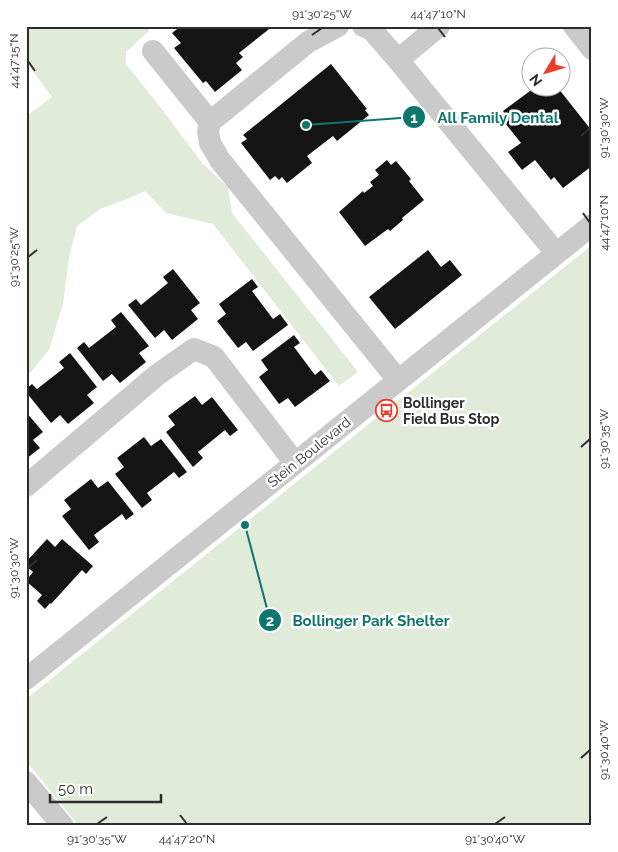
<svg xmlns="http://www.w3.org/2000/svg" width="618" height="852" font-family="Raleway,sans-serif">
  <style>
    .green { fill: #e0ebda }
    .building { fill: #141414 }
    .lines { fill: none; stroke-linecap: round; stroke-linejoin: round }
    .minor { stroke: #cacaca; stroke-width: 22 }
    .ticks { fill: none; stroke: #2d2d2d; stroke-width: 2 }
    .labels { text-anchor: middle; dominant-baseline: central; stroke-width: 5; stroke-linejoin: round; paint-order: stroke }
    .poi-label { font-size: 14px; font-weight: bold; fill: #2d2d2d; stroke: #fff; text-anchor: start }
    .street-label { font-size: 14px; fill: #2d2d2d; stroke: #fff }
    .leader { fill: none; stroke: #0f766e; stroke-width: 2 }
    .callout-dot { fill: #0f766e; stroke: #fff; stroke-width: 2 }
    .mark-label { font-size: 15px; text-anchor: middle; font-weight: bold; fill: #fff }
    .callout-label { font-size: 15px; text-anchor: middle; font-weight: bold; fill: #0f766e; stroke: #fff; stroke-width: 5; stroke-linejoin: round; paint-order: stroke }
    .neatline { fill: none; stroke: #2d2d2d; stroke-width: 2 }
    .ticks-label { font-size: 12px; text-anchor: middle; fill: #2d2d2d }
  </style>
  <rect width="100%" height="100%" fill="#fff"/>
  <path class="green" d="M 26,26 L 146,26 L 149,31 L 126,52 L 126,64 L 161,108 L 203,164 L 228,187 L 232,213 L 358,372 L 339,386 L 213,224 L 166,213 L 145,191 L 125,200 L 100,209 L 77,226 L 69,257 L 63,304 L 49,350 L 26,378 L 26,116 L 52,97 L 26,62 Z
    M 592,245 L 592,826 L 79,826 L 26,761 L 26,699 Z"/>
  <path class="building" d="M 181,26 L 273,26 L 239,53 L 243,57 L 236,63 L 242,70 L 215,92 L 206,81 L 203,83 L 174,48 L 181,43 L 172,33 Z
    M 331,64 L 367,109 L 365,110 L 369,115 L 337,141 L 333,136 L 307,156 L 312,163 L 287,183 L 282,177 L 279,180 L 275,176 L 270,180 L 241,143 L 247,139 L 243,135 Z
    M 534,88 L 558,88 L 592,131 L 592,166 L 563,188 L 554,177 L 551,180 L 535,160 L 522,170 L 508,152 L 521,143 L 505,123 L 509,120 L 503,111 Z
    M 387,160 L 391,165 L 396,161 L 411,179 L 409,181 L 424,200 L 402,218 L 403,220 L 390,231 L 388,229 L 365,246 L 339,212 L 363,191 L 364,193 L 373,186 L 370,182 L 379,175 L 375,170 Z
    M 428,250 L 441,267 L 450,260 L 462,275 L 395,329 L 369,297 Z
    M 173,269 L 200,303 L 191,310 L 198,319 L 172,340 L 164,330 L 155,338 L 128,305 L 136,299 L 141,305 L 168,283 L 163,277 Z
    M 252,279 L 258,287 L 252,291 L 273,319 L 280,314 L 288,325 L 253,351 L 246,342 L 238,348 L 217,321 L 226,314 L 219,304 Z
    M 121,312 L 149,346 L 139,353 L 146,362 L 120,383 L 112,374 L 103,381 L 77,348 L 84,342 L 89,348 L 116,327 L 111,320 Z
    M 294,335 L 300,343 L 294,347 L 315,375 L 321,370 L 330,381 L 295,407 L 288,398 L 279,404 L 259,377 L 268,370 L 261,360 Z
    M 70,353 L 97,387 L 87,395 L 94,403 L 68,424 L 60,415 L 51,423 L 26,392 L 26,389 L 32,384 L 37,389 L 64,368 L 59,362 Z
    M 195,396 L 202,405 L 212,397 L 238,430 L 230,436 L 225,430 L 198,452 L 203,458 L 193,467 L 166,432 L 175,425 L 168,416 Z
    M 26,412 L 43,432 L 33,440 L 40,448 L 26,459 Z
    M 144,437 L 151,446 L 161,439 L 187,472 L 179,478 L 174,472 L 147,493 L 152,500 L 142,508 L 115,474 L 124,467 L 117,458 Z
    M 91,479 L 98,488 L 108,481 L 134,514 L 126,520 L 122,514 L 94,535 L 99,542 L 89,550 L 62,516 L 71,509 L 64,500 Z
    M 47,539 L 55,547 L 62,539 L 93,566 L 86,574 L 82,570 L 51,604 L 50,603 L 45,609 L 37,601 L 42,595 L 26,581 L 33,572 L 26,566 L 26,562 Z"/>
  <g class="lines">
    <path class="minor" d="M 338,26 L 308,42 L 210,122 L 208,131 L 210,143 L 220,160 L 398,380
      M 363,26 L 372,30 L 398,60
      M 439,26 L 398,60 L 556,253
      M 574,26 L 592,49
      M 153,51 L 210,122
      M 26,486 L 157,375 L 194,349 L 214,357 L 295,463
      M 26,679 L 592,225
      M 26,782 L 63,826"/>
  </g>
  <path class="ticks" d="M 438,28 L 445,37M 312,35 L 322,28M 28,61 L 35,71M 581,136 L 590,128M 583,213 L 590,223M 28,257 L 37,250M 581,447 L 590,439M 28,568 L 37,560M 581,758 L 590,750M 180,815 L 187,824M 97,824 L 107,817M 495,824 L 505,817"/>
  <defs>
    <symbol id="bus-ring" viewBox="-11 -11 22 22"><circle r="9.5" fill="#fff" stroke="#e93d2a" stroke-width="1.5"/><path d="M-5-6H5V4H4V6H2V4H-2V6H-4V4H-5ZM-3.5-4V0h7V-4ZM-3.5 1.2v1.5H-2V1.2ZM2 1.2v1.5H3.5V1.2Z" fill="#e93d2a"/></symbol>
  </defs>
  <g fill-rule="evenodd">
    <use href="#bus-ring" x="374" y="398" width="25" height="25"/>
  </g>
  <g class="labels">
    <g class="poi-label">
      <text x="403" y="403">Bollinger<tspan x="403" dy="16">Field Bus Stop</tspan></text>
    </g>
    <g class="street-label">
      <text transform="translate(309 452) rotate(-39)">Stein Boulevard</text>
    </g>
  </g>
  <path class="leader" d="M306 125L414 117M245 525L270 620"/>
  <g class="callout-dot">
    <circle cx="306" cy="125" r="5"/>
    <circle cx="245" cy="525" r="5"/>
    <circle cx="414" cy="117" r="12"/>
    <circle cx="270" cy="620" r="12"/>
  </g>
  <g class="mark-label">
    <text x="414" y="123">1</text>
    <text x="270" y="626">2</text>
  </g>
  <g class="callout-label">
    <text x="498" y="123">All Family Dental</text>
    <text x="371" y="626">Bollinger Park Shelter</text>
  </g>
  <rect width="618" height="852" fill="none" stroke="#ffffff" stroke-width="55"/>
  <g transform="translate(546 72) rotate(232)"><circle r="24" fill="#ffffff" stroke="#ababab"/>
  <path d="M0-4L9 19L0 12L-9 19Z" fill="#e93d2a"/>
  <text y="-8" font-size="14" font-weight="bold" text-anchor="middle" fill="#2d2d2d">N</text>
  </g>
  <path d="M50 794v8h111v-8" fill="none" stroke="#2d2d2d" stroke-width="2.5"/>
  <text x="58" y="794" font-size="15" fill="#2d2d2d" stroke="#ffffff" stroke-width="4" paint-order="stroke">50 m</text>
  <rect x="28" y="28" width="562" height="796" class="neatline"/>
  <g class="ticks-label">
    <text x="322" y="18">91°30'25"W</text>
    <text x="438" y="18">44°47'10"N</text>
    <text transform="translate(14 61) rotate(-90)" y="4">44°47'15"N</text>
    <text transform="translate(604 128) rotate(-90)" y="4">91°30'30"W</text>
    <text transform="translate(604 223) rotate(-90)" y="4">44°47'10"N</text>
    <text transform="translate(14 257) rotate(-90)" y="4">91°30'25"W</text>
    <text transform="translate(604 439) rotate(-90)" y="4">91°30'35"W</text>
    <text transform="translate(14 568) rotate(-90)" y="4">91°30'30"W</text>
    <text transform="translate(604 750) rotate(-90)" y="4">91°30'40"W</text>
    <text x="97" y="843">91°30'35"W</text>
    <text x="187" y="843">44°47'20"N</text>
    <text x="495" y="843">91°30'40"W</text>
  </g>
</svg>
